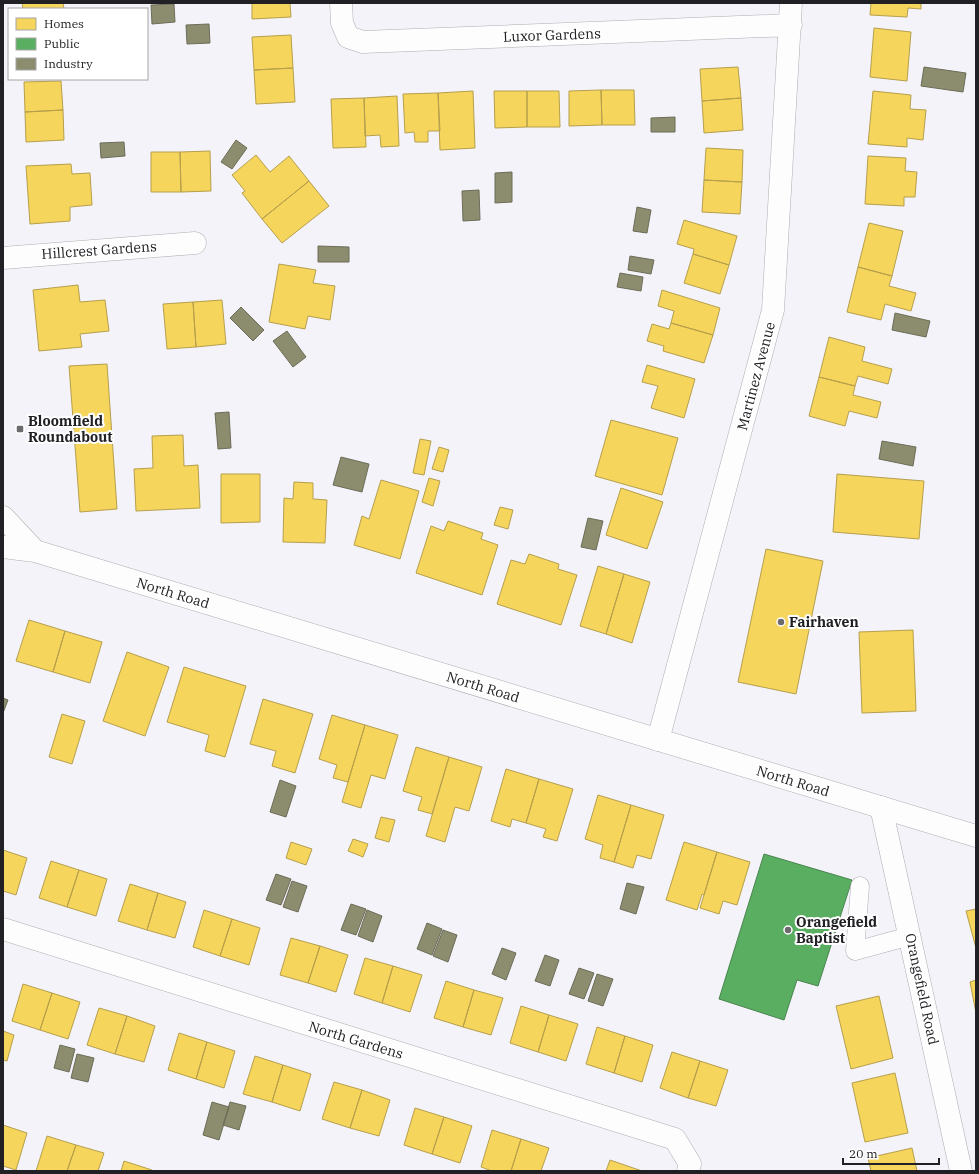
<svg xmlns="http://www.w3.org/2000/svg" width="979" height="1174" font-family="'IBM Plex Serif',serif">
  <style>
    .homes { fill: #f6d55c; stroke: #b69f4c }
    .public { fill: #5aae61; stroke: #49844f }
    .industry { fill: #8c8c6e; stroke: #6c6c58 }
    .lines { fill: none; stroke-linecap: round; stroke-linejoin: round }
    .lane-casing { stroke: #aeaeb2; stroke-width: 19 }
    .street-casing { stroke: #aeaeb2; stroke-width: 23 }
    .secondary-casing { stroke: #aeaeb2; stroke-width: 23 }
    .lane { stroke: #fdfdfe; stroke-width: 18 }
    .street { stroke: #fdfdfe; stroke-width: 22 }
    .secondary { stroke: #fdfdfe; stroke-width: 22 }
    .poi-dot { fill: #6a6a6f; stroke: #fff; stroke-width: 1.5 }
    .labels { text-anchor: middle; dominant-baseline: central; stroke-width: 4; stroke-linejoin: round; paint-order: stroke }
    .street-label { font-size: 14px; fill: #212125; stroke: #fff }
    .poi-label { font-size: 14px; font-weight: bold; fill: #212125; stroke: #fff; text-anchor: start }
  </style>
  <rect width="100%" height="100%" fill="#f3f3f9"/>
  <path class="homes" d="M 22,3 L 63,3 L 64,9 L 23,9 Z
    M 252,3 L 290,3 L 291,17 L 252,19 Z
    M 871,3 L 921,3 L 921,9 L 908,8 L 907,17 L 870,15 Z
    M 874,28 L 911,32 L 907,81 L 870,77 Z
    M 291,35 L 293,68 L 254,70 L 252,37 Z
    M 738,67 L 741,98 L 702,101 L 700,69 Z
    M 293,68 L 295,102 L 256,104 L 254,70 Z
    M 61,81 L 63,110 L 25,112 L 24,82 Z
    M 601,90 L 602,125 L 569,126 L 569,91 Z
    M 601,90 L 634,90 L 635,125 L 602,125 Z
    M 473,91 L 475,148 L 440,150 L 438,93 Z
    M 494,91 L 527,91 L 527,127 L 495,128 Z
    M 527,91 L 559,91 L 560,127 L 527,127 Z
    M 873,91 L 911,95 L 910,109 L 926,110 L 923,140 L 907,138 L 907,147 L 868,144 Z
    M 438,93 L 440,131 L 428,131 L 428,142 L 415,142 L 414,132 L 405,133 L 403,94 Z
    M 397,96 L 399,146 L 381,147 L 380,135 L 365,136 L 364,98 Z
    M 364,98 L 366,147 L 333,148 L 331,99 Z
    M 741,98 L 743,130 L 704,133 L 702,101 Z
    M 63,110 L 64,140 L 26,142 L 25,112 Z
    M 706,148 L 743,150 L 742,182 L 704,180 Z
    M 210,151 L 211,191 L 181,192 L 180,152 Z
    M 151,152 L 180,152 L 181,192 L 151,192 Z
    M 256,155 L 270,172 L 289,156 L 309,181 L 262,219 L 242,193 L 245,191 L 232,175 Z
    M 868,156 L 906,158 L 905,171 L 917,172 L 915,197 L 904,197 L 904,206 L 865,204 Z
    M 71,164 L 72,174 L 90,173 L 92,205 L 70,207 L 70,221 L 30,224 L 26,166 Z
    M 704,180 L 742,182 L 740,214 L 702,212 Z
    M 309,181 L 329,206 L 282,243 L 262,219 Z
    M 684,220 L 737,236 L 729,265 L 693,254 L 694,249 L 677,244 Z
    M 869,223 L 903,231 L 892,276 L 858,267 Z
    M 693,254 L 729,265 L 720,294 L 684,283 Z
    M 279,264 L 316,270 L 313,283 L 335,286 L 330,320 L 308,316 L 305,329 L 269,322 Z
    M 858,267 L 892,276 L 889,286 L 916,293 L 911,311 L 885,304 L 881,320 L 847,312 Z
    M 78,285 L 80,302 L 105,300 L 109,331 L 80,334 L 82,347 L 39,351 L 33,290 Z
    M 662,290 L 720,308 L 713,335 L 671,323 L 674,311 L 658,306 Z
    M 222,300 L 226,344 L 196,347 L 193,302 Z
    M 193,302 L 196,347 L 167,349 L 163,304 Z
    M 671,323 L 713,335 L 704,363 L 663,351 L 664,346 L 647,341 L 652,324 L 669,329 Z
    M 829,337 L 865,347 L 862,361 L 892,369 L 888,384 L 858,376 L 855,386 L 819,377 Z
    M 107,364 L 117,509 L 80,512 L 69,366 Z
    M 647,365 L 695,379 L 684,418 L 651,408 L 658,386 L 642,382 Z
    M 819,377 L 855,386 L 853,395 L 881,402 L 877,418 L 849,411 L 845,426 L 809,416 Z
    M 611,420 L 678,438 L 662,495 L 595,476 Z
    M 183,435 L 184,466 L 198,465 L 200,508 L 136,511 L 134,469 L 153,468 L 152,436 Z
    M 420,439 L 431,441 L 424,475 L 413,473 Z
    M 439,447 L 449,450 L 443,472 L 432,469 Z
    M 221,474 L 260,474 L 260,522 L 221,523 Z
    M 837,474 L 924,481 L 919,539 L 833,532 Z
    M 429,478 L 440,481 L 433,506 L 422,502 Z
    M 381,480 L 419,491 L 400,559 L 354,545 L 362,516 L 369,519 Z
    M 294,482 L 313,483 L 313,499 L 327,500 L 325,543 L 283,542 L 284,498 L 293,499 Z
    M 621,488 L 663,502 L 647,549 L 606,535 Z
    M 500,507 L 513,510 L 508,529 L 494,525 Z
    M 448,521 L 483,533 L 481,539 L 498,545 L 482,595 L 416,573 L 431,526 L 444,531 Z
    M 766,549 L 823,561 L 796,694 L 738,682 Z
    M 529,554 L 559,564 L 558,569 L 577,575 L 561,625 L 497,604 L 511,560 L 525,564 Z
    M 598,566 L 624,574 L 606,634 L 580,626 Z
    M 624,574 L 650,582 L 632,643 L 606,634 Z
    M 29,620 L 65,631 L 53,672 L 16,661 Z
    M 913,630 L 916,711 L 862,713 L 859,632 Z
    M 65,631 L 102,642 L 90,683 L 53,672 Z
    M 127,652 L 169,667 L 145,736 L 103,721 Z
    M 184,667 L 246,686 L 225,757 L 205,751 L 209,735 L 167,722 Z
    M 263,699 L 313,714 L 295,773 L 272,766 L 276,751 L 250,744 Z
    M 62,714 L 85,721 L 72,764 L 49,757 Z
    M 332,715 L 365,725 L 348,782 L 333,778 L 337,765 L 319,759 Z
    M 365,725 L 398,735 L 385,779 L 371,775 L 361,808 L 342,802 Z
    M 416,747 L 449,757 L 432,814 L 418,810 L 422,797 L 403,791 Z
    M 449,757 L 482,767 L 469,811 L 455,807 L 445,842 L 426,836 Z
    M 506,769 L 539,779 L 526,823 L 512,819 L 510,827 L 491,821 Z
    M 539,779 L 573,789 L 557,841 L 543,837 L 546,829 L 526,823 Z
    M 598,795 L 631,805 L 614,862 L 600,858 L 603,845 L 585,839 Z
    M 631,805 L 664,815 L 651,859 L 637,855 L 633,868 L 614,862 Z
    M 381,817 L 395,820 L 389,842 L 375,838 Z
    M 353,839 L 368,844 L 363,857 L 348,851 Z
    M 291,842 L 312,849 L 306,865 L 286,858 Z
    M 684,842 L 717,852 L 704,895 L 702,894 L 697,910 L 666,900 Z
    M 3,850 L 27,858 L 16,895 L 3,891 Z
    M 717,852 L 750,862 L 737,905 L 723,901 L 719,914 L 700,908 Z
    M 51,861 L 79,870 L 67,907 L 39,898 Z
    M 79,870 L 107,879 L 96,916 L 67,907 Z
    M 130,884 L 158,893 L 147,930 L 118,921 Z
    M 158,893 L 186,902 L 175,938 L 147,930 Z
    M 976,909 L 976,948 L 966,911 Z
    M 204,910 L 232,919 L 220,956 L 193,947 Z
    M 232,919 L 260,928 L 249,965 L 220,956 Z
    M 291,938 L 320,946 L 308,983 L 280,975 Z
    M 320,946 L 348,955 L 336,992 L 308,983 Z
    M 365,958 L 393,966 L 382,1003 L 354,994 Z
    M 393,966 L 422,975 L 410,1012 L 382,1003 Z
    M 976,980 L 976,1013 L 970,982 Z
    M 446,981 L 474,990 L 463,1027 L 434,1018 Z
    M 23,984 L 52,993 L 40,1030 L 12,1021 Z
    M 474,990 L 503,998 L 491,1035 L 463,1027 Z
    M 52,993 L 80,1002 L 68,1039 L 40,1030 Z
    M 879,996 L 893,1058 L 851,1069 L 836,1006 Z
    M 521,1006 L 549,1015 L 538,1052 L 510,1043 Z
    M 99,1008 L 127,1016 L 115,1054 L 87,1045 Z
    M 549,1015 L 578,1024 L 566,1061 L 538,1052 Z
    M 127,1016 L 155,1026 L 144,1062 L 115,1054 Z
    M 597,1027 L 625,1036 L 614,1073 L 586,1064 Z
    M 3,1031 L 14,1035 L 7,1061 L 3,1060 Z
    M 179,1033 L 207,1042 L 196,1079 L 168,1070 Z
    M 625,1036 L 653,1045 L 642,1082 L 614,1073 Z
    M 207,1042 L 235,1051 L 224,1088 L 196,1079 Z
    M 672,1052 L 700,1061 L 688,1098 L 660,1088 Z
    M 255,1056 L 283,1065 L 272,1102 L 243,1094 Z
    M 700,1061 L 728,1070 L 716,1106 L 688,1098 Z
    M 283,1065 L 311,1074 L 300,1111 L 272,1102 Z
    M 895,1073 L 908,1133 L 865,1142 L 852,1083 Z
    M 334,1082 L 362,1090 L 350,1128 L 322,1119 Z
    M 362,1090 L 390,1100 L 379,1136 L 350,1128 Z
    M 415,1108 L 444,1117 L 432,1154 L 404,1145 Z
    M 444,1117 L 472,1126 L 460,1163 L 432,1154 Z
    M 3,1125 L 27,1133 L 16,1170 L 3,1166 Z
    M 492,1130 L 521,1139 L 511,1171 L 492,1171 L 481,1167 Z
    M 47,1136 L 76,1145 L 67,1171 L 36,1171 Z
    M 521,1139 L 549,1148 L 541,1171 L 511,1171 Z
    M 76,1145 L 104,1153 L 98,1171 L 67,1171 Z
    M 912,1148 L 917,1171 L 871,1171 L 868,1158 Z
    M 610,1160 L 642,1171 L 606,1171 Z
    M 124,1161 L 152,1170 L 152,1171 L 121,1171 Z"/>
  <path class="public" d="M 764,854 L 852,880 L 818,986 L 797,980 L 784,1020 L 719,999 Z"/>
  <path class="industry" d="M 174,4 L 175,22 L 152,24 L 151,5 Z
    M 209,24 L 210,43 L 187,44 L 186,25 Z
    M 924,67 L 966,73 L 963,92 L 921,86 Z
    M 675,117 L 675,132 L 651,132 L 651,118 Z
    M 236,140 L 247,148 L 232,169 L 221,162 Z
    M 124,142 L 125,156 L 101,158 L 100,143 Z
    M 512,172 L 512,202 L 495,203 L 495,173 Z
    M 479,190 L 480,220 L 463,221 L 462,191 Z
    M 637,207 L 651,210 L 647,233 L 633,231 Z
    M 318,246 L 349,247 L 349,262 L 318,262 Z
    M 630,256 L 654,260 L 651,274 L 628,270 Z
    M 620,273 L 643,277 L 641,291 L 617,287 Z
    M 241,307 L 264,330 L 253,341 L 230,318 Z
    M 895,313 L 930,321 L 926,337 L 892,330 Z
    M 287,331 L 306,357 L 293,367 L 273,341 Z
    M 229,412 L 231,448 L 218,449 L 215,413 Z
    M 882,441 L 916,447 L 913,466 L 879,459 Z
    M 341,457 L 369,464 L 362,492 L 333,485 Z
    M 588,518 L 603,521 L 596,550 L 581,547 Z
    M 3,698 L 8,700 L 3,713 Z
    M 280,780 L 296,786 L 286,817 L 270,812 Z
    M 276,874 L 291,879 L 281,905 L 266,900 Z
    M 292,881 L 307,886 L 298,912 L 283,907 Z
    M 627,883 L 644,887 L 636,914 L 620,909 Z
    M 351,904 L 366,909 L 356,935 L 341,930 Z
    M 367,910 L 382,916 L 373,942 L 358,936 Z
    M 427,923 L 442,929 L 432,955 L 417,949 Z
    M 443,930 L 457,935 L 448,962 L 433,956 Z
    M 502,948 L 516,953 L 506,980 L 492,974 Z
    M 545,955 L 559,960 L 550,986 L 535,981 Z
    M 579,968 L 594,973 L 584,999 L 569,994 Z
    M 597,974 L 613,979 L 603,1006 L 588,1001 Z
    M 60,1045 L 75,1049 L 69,1072 L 54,1068 Z
    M 77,1054 L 94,1058 L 88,1082 L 71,1078 Z
    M 212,1102 L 229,1107 L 219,1140 L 203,1135 Z
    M 230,1102 L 246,1106 L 239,1130 L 223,1125 Z"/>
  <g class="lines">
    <defs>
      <path id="lane" d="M 860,886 L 855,951 L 910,936"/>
      <path id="street" d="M 341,3 L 342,23 L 348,37 L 363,42 L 791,25
        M 3,258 L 195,243
        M 658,740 L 773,310 L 791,3
        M 881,807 L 961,1171
        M 3,929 L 675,1139 L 690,1164 L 688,1171"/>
      <path id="secondary" d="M 3,517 L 35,551 L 976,836
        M 3,547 L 35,551"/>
    </defs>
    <use href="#lane" class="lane-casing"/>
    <use href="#street" class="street-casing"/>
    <use href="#secondary" class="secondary-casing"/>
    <use href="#lane" class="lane"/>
    <use href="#street" class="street"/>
    <use href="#secondary" class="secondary"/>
  </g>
  <g class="poi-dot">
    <rect x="16" y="425" width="8" height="8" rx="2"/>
    <circle cx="781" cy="622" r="4"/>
    <circle cx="788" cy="930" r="4"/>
  </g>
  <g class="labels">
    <g class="street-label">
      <text transform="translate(552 35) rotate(-2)">Luxor Gardens</text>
      <text transform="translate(99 250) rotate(-4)">Hillcrest Gardens</text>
      <text transform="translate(756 376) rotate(-75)">Martinez Avenue</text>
      <text transform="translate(173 593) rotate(17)">North Road</text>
      <text transform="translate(483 687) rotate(17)">North Road</text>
      <text transform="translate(793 781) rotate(17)">North Road</text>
      <text transform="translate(922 989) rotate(78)">Orangefield Road</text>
      <text transform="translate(356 1040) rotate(17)">North Gardens</text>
    </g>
    <g class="poi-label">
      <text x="28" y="421">Bloomfield<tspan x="28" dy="16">Roundabout</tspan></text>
      <text x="789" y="622">Fairhaven</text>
      <text x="796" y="922">Orangefield<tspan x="796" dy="16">Baptist</tspan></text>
    </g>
  </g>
  <rect width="979" height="1174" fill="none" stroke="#212125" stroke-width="8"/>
  <rect x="8" y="8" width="140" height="72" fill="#ffffff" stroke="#a6a6a8"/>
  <rect x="16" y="18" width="20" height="12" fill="#f6d55c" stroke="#a6a6a8"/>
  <text x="44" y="28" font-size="12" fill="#212125">Homes</text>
  <rect x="16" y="38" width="20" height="12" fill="#5aae61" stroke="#a6a6a8"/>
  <text x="44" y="48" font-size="12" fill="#212125">Public</text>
  <rect x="16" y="58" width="20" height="12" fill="#8c8c6e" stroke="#a6a6a8"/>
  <text x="44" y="68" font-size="12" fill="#212125">Industry</text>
  <path d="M843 1158v6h96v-6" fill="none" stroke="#212125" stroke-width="2"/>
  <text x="849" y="1158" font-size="12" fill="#212125" stroke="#ffffff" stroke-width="3" paint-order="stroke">20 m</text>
</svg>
